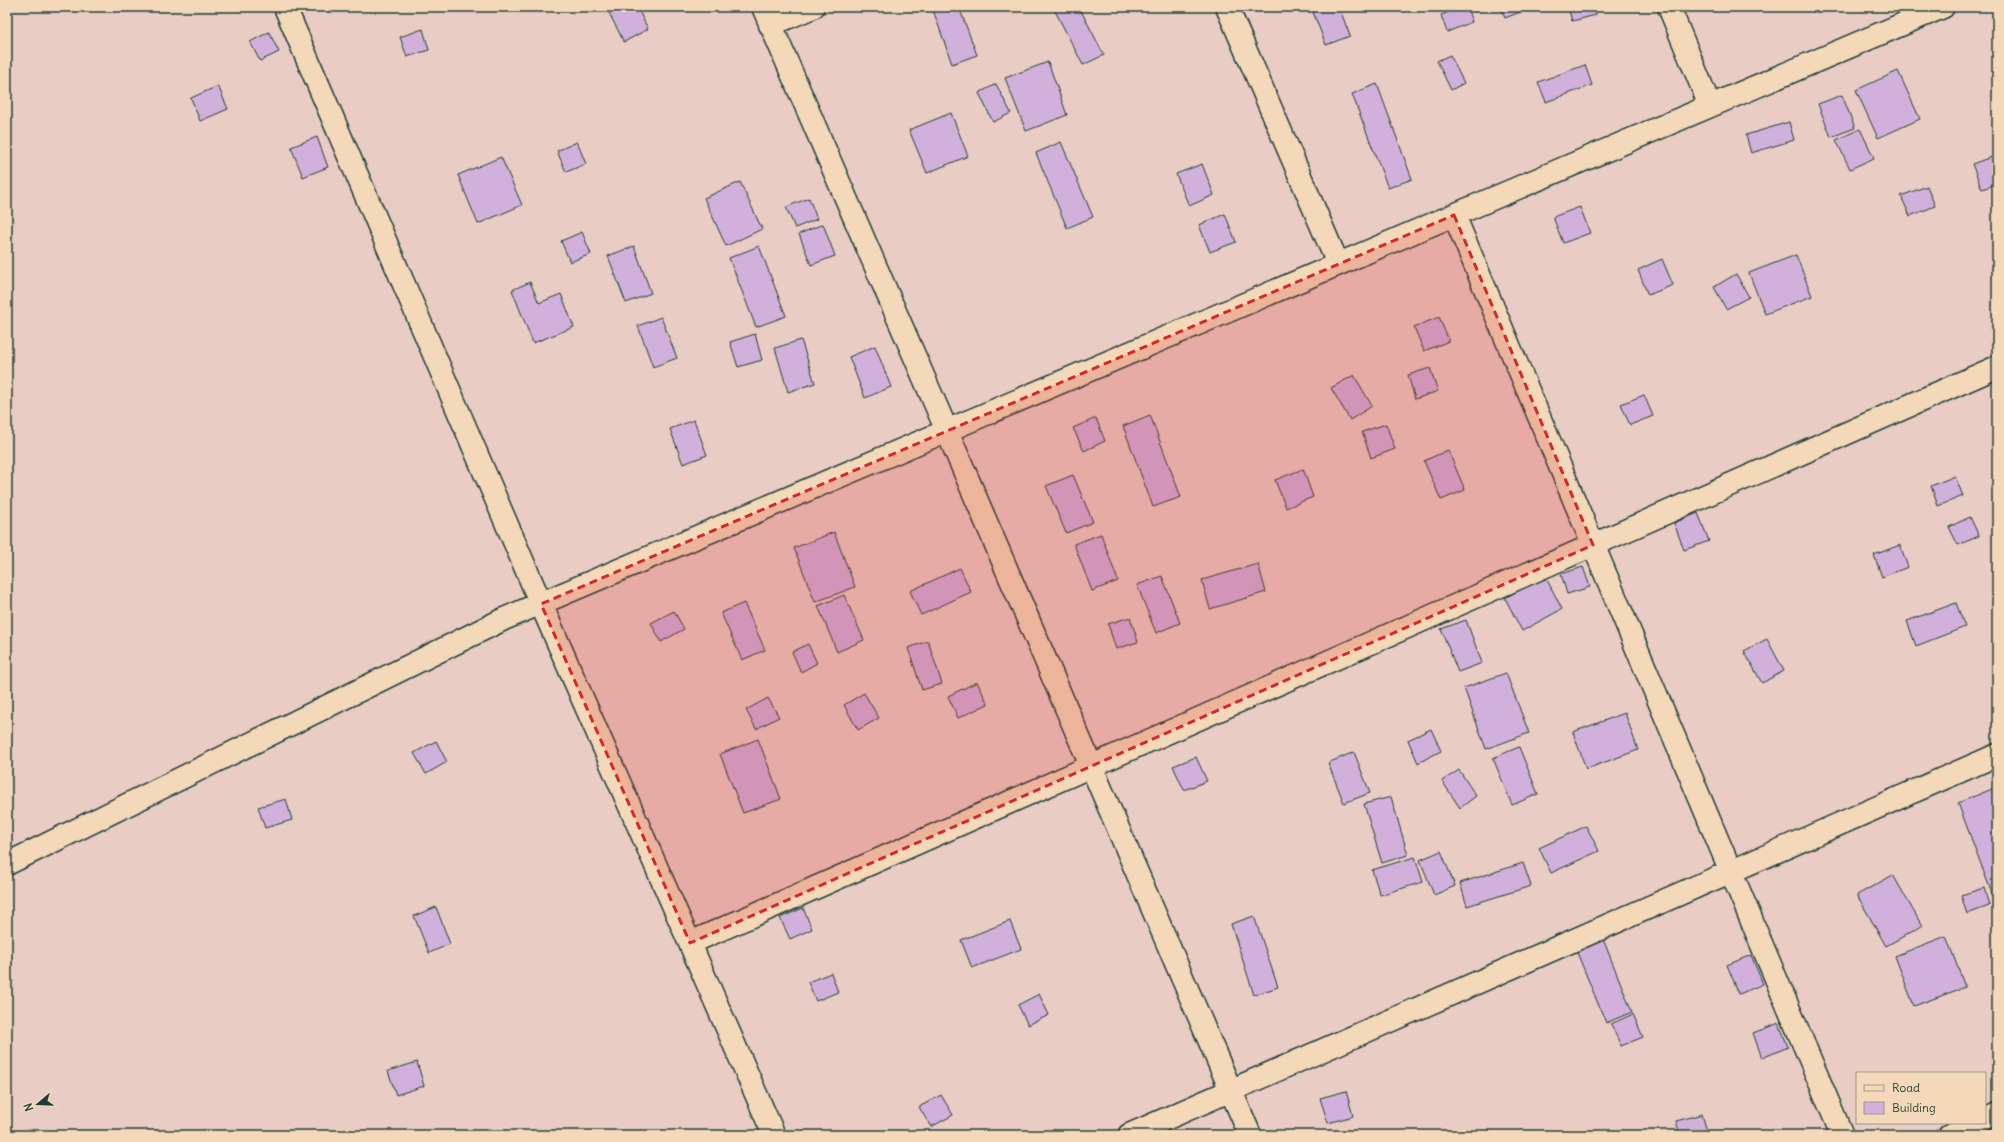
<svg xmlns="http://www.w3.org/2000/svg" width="2004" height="1142" font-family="Delius,sans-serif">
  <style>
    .building { fill: #d1b1dc; stroke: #1f3d34 }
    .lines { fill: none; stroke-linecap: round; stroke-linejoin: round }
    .minor-casing { stroke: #1f3d34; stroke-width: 25 }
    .minor { stroke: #f3d8ba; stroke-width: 22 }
    .marked { fill: #d62828; fill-opacity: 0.2; stroke: #d62828; stroke-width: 3; stroke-dasharray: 8 5; stroke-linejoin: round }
  </style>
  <rect width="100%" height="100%" fill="#e9ccc4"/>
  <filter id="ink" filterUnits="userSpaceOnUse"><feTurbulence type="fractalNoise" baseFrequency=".025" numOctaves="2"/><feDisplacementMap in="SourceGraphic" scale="8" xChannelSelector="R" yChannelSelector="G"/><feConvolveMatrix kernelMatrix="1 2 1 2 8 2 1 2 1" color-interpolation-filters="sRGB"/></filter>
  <g filter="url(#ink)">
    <path class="building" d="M 611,7 L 637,7 L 648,29 L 624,42 L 607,9 Z
      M 932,7 L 959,7 L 977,55 L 952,64 Z
      M 969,7 L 985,7 L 971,12 Z
      M 1053,7 L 1079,7 L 1104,55 L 1083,65 Z
      M 1311,7 L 1339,7 L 1350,36 L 1326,45 Z
      M 1462,7 L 1467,7 L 1472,22 L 1447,32 L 1441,15 Z
      M 1500,7 L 1527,7 L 1528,9 L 1505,18 Z
      M 1568,7 L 1594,7 L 1596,15 L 1572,21 Z
      M 423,29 L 429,50 L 407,57 L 400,37 Z
      M 269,32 L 279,52 L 260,61 L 250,42 Z
      M 1450,55 L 1464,83 L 1451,90 L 1437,61 Z
      M 1048,62 L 1067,115 L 1026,131 L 1005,78 Z
      M 1585,65 L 1592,85 L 1546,102 L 1538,82 Z
      M 1898,71 L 1920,119 L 1878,138 L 1856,90 Z
      M 996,84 L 1011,113 L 993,122 L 979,93 Z
      M 1377,84 L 1412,179 L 1388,188 L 1352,94 Z
      M 218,86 L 228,109 L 200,121 L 191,98 Z
      M 1842,95 L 1855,128 L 1831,137 L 1818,104 Z
      M 951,113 L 968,156 L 927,173 L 909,130 Z
      M 1789,122 L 1794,140 L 1751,153 L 1746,135 Z
      M 1860,129 L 1874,158 L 1850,169 L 1836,140 Z
      M 317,137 L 328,167 L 303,177 L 291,147 Z
      M 577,142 L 586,164 L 566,172 L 557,151 Z
      M 1061,142 L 1093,217 L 1067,228 L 1036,153 Z
      M 1997,155 L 1997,184 L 1982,189 L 1972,164 Z
      M 501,157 L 522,205 L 478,224 L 458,175 Z
      M 1202,164 L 1214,195 L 1189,206 L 1176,174 Z
      M 740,182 L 762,229 L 726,246 L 704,198 Z
      M 1927,186 L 1935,206 L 1910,216 L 1901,196 Z
      M 809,198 L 817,219 L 795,228 L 786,207 Z
      M 1580,207 L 1590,233 L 1563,243 L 1553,217 Z
      M 1225,214 L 1236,242 L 1210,252 L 1199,225 Z
      M 823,224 L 835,256 L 811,265 L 799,234 Z
      M 582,232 L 591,254 L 570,262 L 561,241 Z
      M 634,246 L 651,293 L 626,303 L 608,256 Z
      M 759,246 L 786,316 L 756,327 L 729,258 Z
      M 1796,255 L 1812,296 L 1765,314 L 1749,273 Z
      M 1662,259 L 1673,285 L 1648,295 L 1638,270 Z
      M 1736,274 L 1749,297 L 1726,309 L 1714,287 Z
      M 530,282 L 539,303 L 561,294 L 574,327 L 533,343 L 512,290 Z
      M 661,317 L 677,358 L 653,367 L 638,326 Z
      M 1439,317 L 1449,341 L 1424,351 L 1414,327 Z
      M 755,334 L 762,360 L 738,367 L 730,342 Z
      M 801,340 L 815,383 L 788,392 L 775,348 Z
      M 875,346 L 891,387 L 865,398 L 849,357 Z
      M 1430,368 L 1438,391 L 1415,399 L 1408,375 Z
      M 1354,375 L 1372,406 L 1350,420 L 1331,388 Z
      M 1644,395 L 1653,416 L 1630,425 L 1621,404 Z
      M 1150,415 L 1181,497 L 1153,507 L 1123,426 Z
      M 1096,418 L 1105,441 L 1084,451 L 1073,428 Z
      M 694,420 L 707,455 L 683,464 L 670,429 Z
      M 1386,424 L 1395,449 L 1371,458 L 1362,432 Z
      M 1448,450 L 1465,490 L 1441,500 L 1424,461 Z
      M 1303,469 L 1313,497 L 1286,508 L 1275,480 Z
      M 1073,475 L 1093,522 L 1066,533 L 1046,486 Z
      M 1955,476 L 1963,496 L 1938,506 L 1931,486 Z
      M 1698,513 L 1709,541 L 1684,550 L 1674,523 Z
      M 1970,517 L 1979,536 L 1958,545 L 1949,527 Z
      M 834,532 L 855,587 L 815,602 L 794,548 Z
      M 1101,534 L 1118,581 L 1092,591 L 1074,544 Z
      M 1900,545 L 1908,567 L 1882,577 L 1874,555 Z
      M 1258,564 L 1266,592 L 1210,609 L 1202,580 Z
      M 1583,567 L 1590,587 L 1567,594 L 1561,574 Z
      M 960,568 L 971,592 L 921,615 L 910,591 Z
      M 1162,576 L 1180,623 L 1156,633 L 1137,585 Z
      M 1545,576 L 1562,609 L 1522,631 L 1505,598 Z
      M 844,595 L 864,640 L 837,652 L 818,606 Z
      M 744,603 L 765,650 L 742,660 L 721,613 Z
      M 1956,603 L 1965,627 L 1916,646 L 1907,621 Z
      M 674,611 L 684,629 L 661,642 L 651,623 Z
      M 1130,617 L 1138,642 L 1116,649 L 1108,624 Z
      M 1466,620 L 1482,663 L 1458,672 L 1441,629 Z
      M 1767,639 L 1784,671 L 1762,683 L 1744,651 Z
      M 928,641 L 942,684 L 922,690 L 908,648 Z
      M 808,644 L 817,663 L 801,672 L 792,652 Z
      M 1506,673 L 1529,733 L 1486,749 L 1464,688 Z
      M 977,682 L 988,704 L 958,718 L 948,696 Z
      M 864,693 L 879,718 L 858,730 L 844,705 Z
      M 768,698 L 779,717 L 756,729 L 746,710 Z
      M 1625,713 L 1638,750 L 1586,769 L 1573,732 Z
      M 1431,729 L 1441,751 L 1418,763 L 1408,740 Z
      M 758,739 L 781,799 L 743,813 L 720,754 Z
      M 436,741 L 447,762 L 426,774 L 414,753 Z
      M 1519,747 L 1538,794 L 1512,805 L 1493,758 Z
      M 1354,752 L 1370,793 L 1344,803 L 1328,763 Z
      M 1196,757 L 1207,781 L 1184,790 L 1173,766 Z
      M 1459,770 L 1476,796 L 1460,808 L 1442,781 Z
      M 1997,787 L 1997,907 L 1958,803 Z
      M 1391,797 L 1408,855 L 1382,863 L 1364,804 Z
      M 286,799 L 292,820 L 265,828 L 258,807 Z
      M 1586,826 L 1599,851 L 1551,873 L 1539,848 Z
      M 1441,851 L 1455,886 L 1434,895 L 1420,860 Z
      M 1415,857 L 1423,882 L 1380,895 L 1372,870 Z
      M 1523,863 L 1531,886 L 1467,906 L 1460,883 Z
      M 1893,875 L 1922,926 L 1886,946 L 1857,895 Z
      M 1984,888 L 1989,906 L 1967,914 L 1961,895 Z
      M 436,907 L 450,944 L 429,953 L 414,916 Z
      M 803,908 L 812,929 L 790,939 L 780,918 Z
      M 1254,916 L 1278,987 L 1254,995 L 1231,924 Z
      M 1010,921 L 1021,949 L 972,968 L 961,940 Z
      M 1946,936 L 1965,987 L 1914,1006 L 1895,956 Z
      M 1603,939 L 1632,1012 L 1606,1023 L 1576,950 Z
      M 1751,955 L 1763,984 L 1739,994 L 1727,965 Z
      M 831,973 L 838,992 L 816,1001 L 808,982 Z
      M 1039,994 L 1049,1015 L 1028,1025 L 1018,1005 Z
      M 1633,1014 L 1643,1037 L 1621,1046 L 1611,1024 Z
      M 1779,1023 L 1788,1047 L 1762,1058 L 1753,1033 Z
      M 417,1062 L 424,1086 L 396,1095 L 388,1071 Z
      M 1346,1091 L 1353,1116 L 1328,1123 L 1320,1098 Z
      M 941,1095 L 953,1115 L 931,1127 L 919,1107 Z
      M 1702,1114 L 1708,1135 L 1680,1135 L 1676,1121 Z"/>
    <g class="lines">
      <defs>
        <path id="minor" d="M 285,7 L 541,604 L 774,1135
          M 763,7 L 947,431 L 1250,1135
          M 1227,7 L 1338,264
          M 1669,7 L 1710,106
          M 770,25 L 813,7
          M 1454,215 L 1842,1135
          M 7,864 L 504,619 L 1943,7
          M 690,943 L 1997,367
          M 1985,1120 L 1997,1114
          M 1129,1135 L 1997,755
          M 1949,1135 L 1977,1123"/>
      </defs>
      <use href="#minor" class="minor-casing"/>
      <use href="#minor" class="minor"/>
    </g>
  </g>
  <path class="marked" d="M 1454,215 L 1593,545 L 690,943 L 541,604 Z"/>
  <rect width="2004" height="1142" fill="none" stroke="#f3d8ba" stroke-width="24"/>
  <rect x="12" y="12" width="1980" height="1118" fill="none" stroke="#1f3d34" stroke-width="1.5" filter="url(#ink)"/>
  <rect x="1856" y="1072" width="130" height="52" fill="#f3d8ba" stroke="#9e9a84"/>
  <rect x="1864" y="1085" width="20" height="6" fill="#f3d8ba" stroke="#9e9a84"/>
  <text x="1892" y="1092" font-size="12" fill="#1f3d34">Road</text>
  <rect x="1864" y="1102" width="20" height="12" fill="#d1b1dc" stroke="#9e9a84"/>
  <text x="1892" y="1112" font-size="12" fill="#1f3d34">Building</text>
  <g transform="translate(38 1104) rotate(251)" stroke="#f3d8ba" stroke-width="3" paint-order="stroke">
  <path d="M0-3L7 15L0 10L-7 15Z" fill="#1f3d34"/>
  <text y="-6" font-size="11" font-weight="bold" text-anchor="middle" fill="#1f3d34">N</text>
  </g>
</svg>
